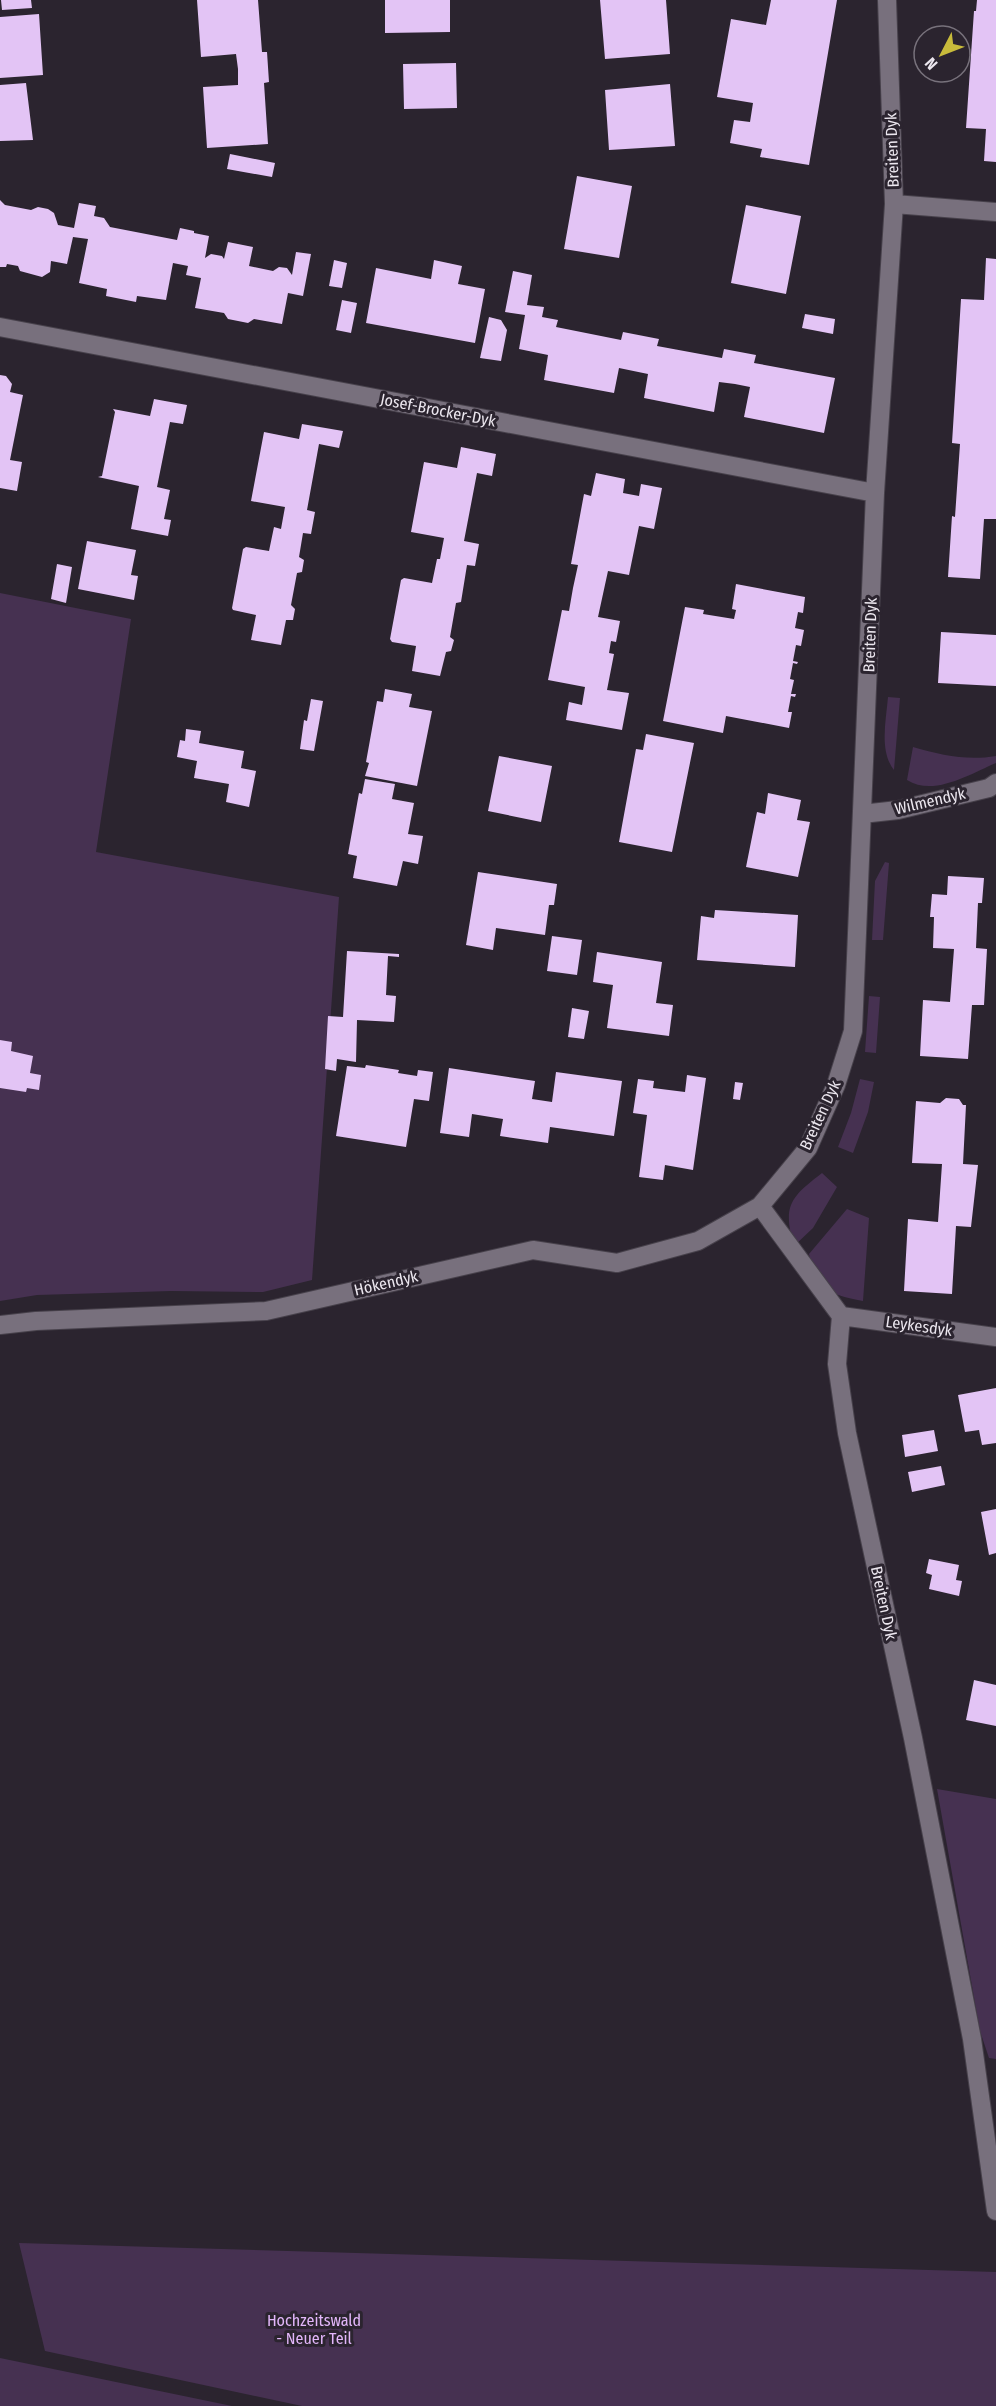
<svg xmlns="http://www.w3.org/2000/svg" width="996" height="2406" font-family="'Fira Sans Condensed',sans-serif">
  <style>
    .green { fill: #463151 }
    .building { fill: #e3c4f5 }
    .lines { fill: none; stroke-linecap: round; stroke-linejoin: round }
    .minor-casing { stroke: #47414b; stroke-width: 20 }
    .minor { stroke: #78707d; stroke-width: 18 }
    .labels { text-anchor: middle; dominant-baseline: central; stroke-width: 6; stroke-linejoin: round; paint-order: stroke }
    .street-label { font-size: 16px; fill: #ece7ef; stroke: #2b242f }
    .park-label { font-size: 16px; fill: #e2b6fa; stroke: #2b242f }
  </style>
  <rect width="100%" height="100%" fill="#2b242f"/>
  <path class="green" d="M 0,593 L 131,619 L 96,852 L 339,897 L 312,1280 L 263,1292 L 171,1291 L 37,1295 L 0,1301 Z
    M 888,697 L 900,698 L 894,770 C 879,751 886,721 888,697 Z
    M 913,747 C 941,755 967,761 996,756 L 996,763 C 970,774 934,797 907,780 Z
    M 885,862 L 889,863 L 883,940 L 872,940 L 875,881 Z
    M 869,996 L 880,997 L 876,1053 L 865,1052 Z
    M 860,1079 L 874,1082 L 868,1112 L 853,1153 L 838,1147 L 851,1113 Z
    M 822,1173 L 837,1187 L 813,1228 L 794,1246 C 782,1205 791,1197 822,1173 Z
    M 847,1209 L 869,1218 L 863,1301 C 829,1295 817,1289 809,1254 Z
    M 937,1789 L 996,1799 L 996,2059 L 989,2058 L 980,2031 Z
    M 19,2243 L 996,2272 L 996,2406 L 302,2406 L 45,2351 Z
    M 0,2358 L 232,2406 L 0,2406 Z"/>
  <path class="building" d="M 1,0 L 31,0 L 32,8 L 2,10 Z
    M 197,0 L 258,0 L 262,52 L 267,52 L 269,82 L 264,83 L 268,144 L 207,148 L 203,87 L 238,85 L 238,69 L 236,54 L 201,57 Z
    M 385,0 L 450,0 L 450,32 L 385,33 Z
    M 600,0 L 666,0 L 670,54 L 605,59 Z
    M 771,0 L 837,0 L 809,165 L 760,157 L 762,149 L 730,143 L 734,120 L 750,122 L 753,103 L 717,97 L 731,19 L 766,25 Z
    M 977,0 L 996,0 L 996,162 L 984,161 L 986,129 L 966,128 L 974,11 L 976,11 Z
    M 39,14 L 43,75 L 0,78 L 0,17 Z
    M 456,63 L 457,108 L 404,109 L 403,64 Z
    M 26,83 L 33,140 L 0,141 L 0,85 Z
    M 670,84 L 675,146 L 609,150 L 605,90 Z
    M 230,154 L 275,163 L 272,177 L 227,169 Z
    M 577,176 L 632,186 L 619,258 L 564,249 Z
    M 0,200 L 5,205 L 31,210 L 38,207 L 48,209 L 54,213 L 58,225 L 74,228 L 79,203 L 96,206 L 94,216 L 104,218 L 110,227 L 177,240 L 180,228 L 194,231 L 194,233 L 209,236 L 205,258 L 211,254 L 222,256 L 224,259 L 228,242 L 253,247 L 249,266 L 273,271 L 279,267 L 287,268 L 292,275 L 296,252 L 311,254 L 303,296 L 288,293 L 282,324 L 254,319 L 248,323 L 228,319 L 224,313 L 195,308 L 201,278 L 186,275 L 188,266 L 173,263 L 166,300 L 137,296 L 136,302 L 106,296 L 107,289 L 79,283 L 88,239 L 73,237 L 67,264 L 51,261 L 50,272 L 42,277 L 20,271 L 18,266 L 7,264 L 6,267 L 0,267 Z
    M 746,205 L 801,216 L 786,294 L 731,283 Z
    M 986,258 L 996,259 L 996,519 L 984,519 L 980,579 L 948,577 L 952,516 L 955,517 L 960,444 L 952,443 L 961,299 L 984,300 Z
    M 334,260 L 347,263 L 342,288 L 329,286 Z
    M 434,260 L 462,266 L 458,284 L 485,289 L 475,343 L 366,323 L 376,268 L 431,279 Z
    M 513,271 L 532,275 L 527,305 L 544,307 L 542,317 L 558,320 L 556,327 L 621,340 L 623,332 L 659,339 L 657,346 L 722,358 L 724,349 L 756,355 L 754,363 L 835,378 L 824,433 L 744,417 L 750,387 L 735,384 L 719,382 L 714,412 L 644,398 L 648,374 L 619,368 L 614,393 L 544,380 L 548,355 L 519,349 L 525,315 L 505,312 Z
    M 342,300 L 357,303 L 351,333 L 336,330 Z
    M 805,314 L 835,319 L 833,334 L 802,328 Z
    M 489,317 L 501,320 L 507,330 L 501,361 L 480,358 Z
    M 0,375 L 6,376 L 12,384 L 10,392 L 23,395 L 10,460 L 22,462 L 17,491 L 0,488 Z
    M 154,399 L 187,405 L 183,424 L 170,422 L 157,487 L 170,490 L 164,519 L 171,520 L 168,536 L 131,529 L 139,486 L 98,477 L 102,476 L 115,412 L 113,409 L 150,416 Z
    M 302,424 L 343,431 L 339,448 L 319,444 L 307,510 L 315,512 L 311,534 L 303,533 L 299,557 L 304,560 L 302,572 L 297,573 L 291,605 L 295,609 L 293,620 L 286,620 L 281,645 L 251,640 L 256,615 L 233,610 L 232,608 L 243,549 L 246,547 L 269,551 L 274,527 L 281,529 L 285,507 L 251,501 L 264,432 L 299,439 Z
    M 461,447 L 496,454 L 492,476 L 477,473 L 464,541 L 479,544 L 475,566 L 467,565 L 461,602 L 456,603 L 450,637 L 454,640 L 451,651 L 446,652 L 440,676 L 412,671 L 416,646 L 392,642 L 390,639 L 401,580 L 404,578 L 432,583 L 437,559 L 440,559 L 444,538 L 411,532 L 424,462 L 457,468 Z
    M 596,473 L 625,479 L 623,493 L 639,496 L 641,484 L 662,488 L 654,529 L 639,526 L 629,575 L 608,571 L 598,617 L 620,621 L 616,642 L 611,641 L 609,653 L 614,654 L 607,690 L 629,693 L 622,730 L 566,720 L 569,702 L 582,705 L 585,687 L 548,680 L 562,610 L 569,611 L 573,588 L 578,565 L 571,564 L 584,494 L 591,496 Z
    M 87,541 L 136,550 L 131,575 L 138,576 L 134,600 L 78,589 Z
    M 57,564 L 72,567 L 66,603 L 51,599 Z
    M 736,584 L 805,597 L 803,613 L 798,612 L 795,628 L 804,630 L 801,646 L 796,645 L 793,661 L 798,662 L 797,664 L 793,663 L 790,679 L 794,680 L 791,694 L 796,694 L 795,697 L 791,696 L 788,712 L 792,712 L 789,728 L 726,716 L 723,733 L 663,721 L 685,607 L 704,610 L 703,614 L 734,619 L 736,610 L 732,609 Z
    M 941,632 L 996,635 L 996,686 L 938,683 Z
    M 385,689 L 412,694 L 409,707 L 432,711 L 417,786 L 365,776 L 369,763 L 366,762 L 377,701 L 383,702 Z
    M 311,699 L 323,701 L 314,751 L 300,749 L 304,720 L 307,721 Z
    M 186,729 L 201,731 L 199,743 L 244,751 L 241,768 L 256,771 L 249,807 L 226,802 L 229,784 L 194,778 L 197,761 L 177,757 L 180,740 L 185,741 Z
    M 646,734 L 694,743 L 672,852 L 619,842 L 636,749 L 643,750 Z
    M 499,756 L 552,766 L 541,822 L 488,811 Z
    M 365,779 L 395,784 L 392,799 L 414,803 L 408,834 L 423,836 L 418,864 L 403,861 L 397,886 L 353,878 L 357,856 L 348,854 L 359,793 L 362,794 Z
    M 768,793 L 801,800 L 797,820 L 810,822 L 798,877 L 746,867 L 757,812 L 765,814 Z
    M 478,872 L 557,884 L 554,905 L 549,905 L 545,935 L 496,928 L 493,950 L 466,945 Z
    M 948,876 L 984,878 L 982,903 L 978,903 L 976,948 L 987,949 L 984,1005 L 972,1005 L 968,1059 L 920,1056 L 923,1000 L 950,1002 L 954,949 L 933,948 L 934,917 L 930,917 L 932,894 L 947,895 Z
    M 715,910 L 798,915 L 795,967 L 697,960 L 701,916 L 714,918 Z
    M 552,936 L 582,940 L 577,975 L 547,971 Z
    M 347,951 L 399,954 L 399,957 L 388,956 L 386,995 L 396,996 L 394,1022 L 357,1020 L 356,1062 L 337,1059 L 336,1071 L 325,1069 L 328,1016 L 343,1017 Z
    M 597,952 L 662,962 L 656,1003 L 673,1005 L 669,1036 L 607,1028 L 613,985 L 593,982 Z
    M 572,1008 L 589,1011 L 584,1039 L 568,1037 Z
    M 0,1040 L 12,1042 L 11,1051 L 33,1056 L 30,1073 L 41,1075 L 39,1090 L 27,1088 L 26,1092 L 0,1088 Z
    M 366,1065 L 399,1070 L 398,1073 L 417,1076 L 418,1070 L 433,1072 L 429,1101 L 414,1099 L 406,1147 L 336,1136 L 347,1066 L 365,1068 Z
    M 449,1068 L 535,1081 L 532,1099 L 552,1102 L 556,1072 L 622,1081 L 614,1136 L 550,1127 L 548,1143 L 500,1136 L 503,1119 L 472,1114 L 469,1137 L 440,1133 Z
    M 687,1075 L 706,1078 L 693,1170 L 665,1165 L 663,1180 L 639,1177 L 647,1115 L 633,1113 L 638,1079 L 654,1081 L 653,1088 L 685,1092 Z
    M 735,1082 L 743,1083 L 740,1100 L 733,1099 Z
    M 946,1098 L 959,1099 L 963,1105 L 966,1105 L 963,1164 L 978,1165 L 971,1227 L 956,1226 L 952,1294 L 904,1291 L 908,1219 L 938,1222 L 942,1164 L 912,1163 L 916,1101 L 940,1103 Z
    M 996,1388 L 996,1443 L 982,1445 L 979,1430 L 965,1432 L 958,1395 Z
    M 934,1430 L 938,1451 L 905,1457 L 902,1435 Z
    M 941,1466 L 945,1485 L 912,1492 L 908,1472 Z
    M 996,1509 L 996,1553 L 989,1555 L 981,1512 Z
    M 929,1559 L 959,1565 L 956,1580 L 962,1581 L 959,1596 L 929,1589 L 932,1575 L 926,1573 Z
    M 974,1680 L 996,1685 L 996,1726 L 966,1720 Z"/>
  <g class="lines">
    <defs>
      <path id="minor" d="M 894,204 L 996,212
        M 0,327 L 875,493
        M 862,814 L 898,810 L 989,788 L 996,783
        M 760,1206 L 841,1316 L 837,1364 L 847,1433 L 913,1738 L 972,2039 L 996,2211
        M 841,1316 L 996,1337
        M 0,1325 L 36,1321 L 266,1311 L 533,1250 L 617,1263 L 698,1241 L 760,1206 L 808,1148 L 836,1085 L 853,1031 L 875,493 L 894,204 L 887,0"/>
    </defs>
    <use href="#minor" class="minor-casing"/>
    <use href="#minor" class="minor"/>
  </g>
  <g class="labels">
    <g class="street-label">
      <text transform="translate(892 150) rotate(-92)">Breiten Dyk</text>
      <text transform="translate(438 410) rotate(11)">Josef-Brocker-Dyk</text>
      <text transform="translate(870 635) rotate(-88)">Breiten Dyk</text>
      <text transform="translate(930 801) rotate(-13)">Wilmendyk</text>
      <text transform="translate(820 1115) rotate(-65)">Breiten Dyk</text>
      <text transform="translate(386 1283) rotate(-13)">Hökendyk</text>
      <text transform="translate(919 1326) rotate(8)">Leykesdyk</text>
      <text transform="translate(884 1603) rotate(78)">Breiten Dyk</text>
    </g>
    <g class="park-label">
      <text x="314" y="2320">Hochzeitswald<tspan x="314" dy="18">- Neuer Teil</tspan></text>
    </g>
  </g>
  <g transform="translate(942 54) rotate(228)"><circle r="28" fill="#2b242f" stroke="#78727c" stroke-width="1.5"/>
  <path d="M0-4.5L10 22L0 15L-10 22Z" fill="#c8bb3b"/>
  <text y="-9" font-size="16" font-weight="bold" text-anchor="middle" fill="#ece7ef">N</text>
  </g>
</svg>
